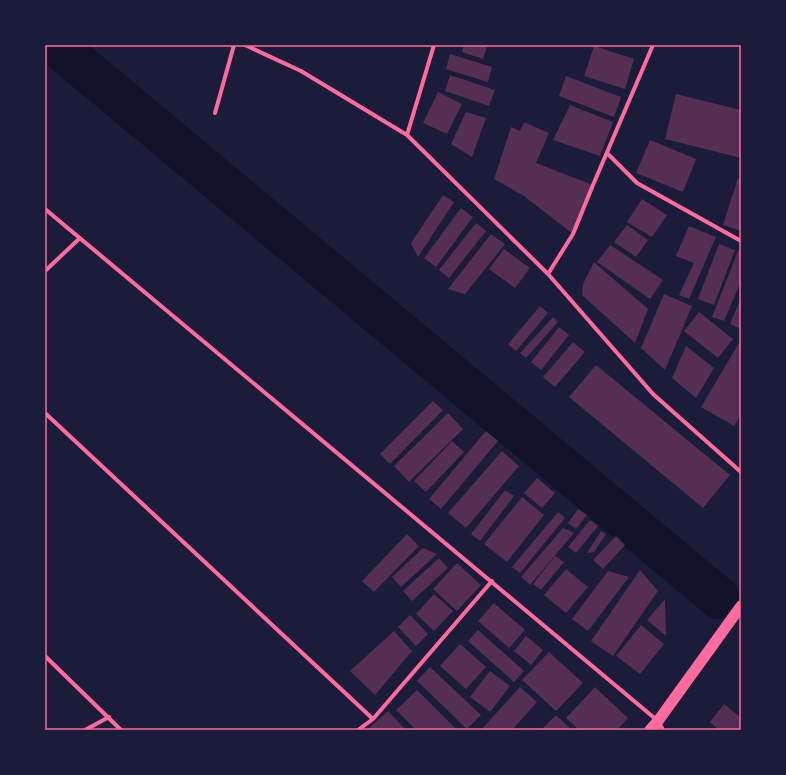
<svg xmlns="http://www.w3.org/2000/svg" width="786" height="775" font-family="'Space Grotesk',sans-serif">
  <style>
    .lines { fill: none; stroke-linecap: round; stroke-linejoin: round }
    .river { stroke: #12122b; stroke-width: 42 }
    .building { fill: #542f53 }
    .minor { stroke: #ff6b9d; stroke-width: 4 }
    .trunk { stroke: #ff6b9d; stroke-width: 11 }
    .neatline { fill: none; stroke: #ff6b9d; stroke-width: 1.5 }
  </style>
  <rect width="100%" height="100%" fill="#1b1b3a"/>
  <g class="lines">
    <path class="river" d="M 56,45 L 719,598"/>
  </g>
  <path class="building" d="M 464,45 L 481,45 L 487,47 L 483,59 L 462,52 Z
    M 594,46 L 634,59 L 625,89 L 584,76 Z
    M 450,54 L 492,67 L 488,82 L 446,69 Z
    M 450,75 L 495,90 L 489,106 L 445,91 Z
    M 566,76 L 621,97 L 614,117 L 559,96 Z
    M 438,92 L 462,104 L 447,134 L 423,123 Z
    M 676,94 L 741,110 L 741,158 L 665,139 Z
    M 570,105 L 613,122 L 600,156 L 553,140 Z
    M 466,112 L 486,118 L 472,157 L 451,144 Z
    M 524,122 L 549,133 L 536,163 L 593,185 L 573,234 L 524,196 L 494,179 L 511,127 L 520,131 Z
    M 650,140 L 696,159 L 683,192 L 636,173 Z
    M 738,178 L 741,179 L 741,231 L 723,225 Z
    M 443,195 L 454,202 L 418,257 L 411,243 Z
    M 642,199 L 667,215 L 652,237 L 627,222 Z
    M 461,208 L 473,217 L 436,267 L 424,258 Z
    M 476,223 L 486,231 L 449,278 L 439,270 Z
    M 627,225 L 648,240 L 636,257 L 614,242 Z
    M 689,226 L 716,237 L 689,299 L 679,295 L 694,263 L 676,256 Z
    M 491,234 L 505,244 L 465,294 L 448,289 Z
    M 719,244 L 735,250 L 714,305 L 698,299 Z
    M 610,245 L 663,280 L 650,299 L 597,262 Z
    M 504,249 L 530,268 L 515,288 L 489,269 Z
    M 739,249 L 741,250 L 741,281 L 724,321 L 712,317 Z
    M 594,262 L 648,309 L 635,343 L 582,295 L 583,284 Z
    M 664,294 L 692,306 L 665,370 L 641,348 Z
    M 741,298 L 741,329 L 730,324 Z
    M 540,306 L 548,313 L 516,351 L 508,344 Z
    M 699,312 L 733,339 L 718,358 L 684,331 Z
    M 553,317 L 558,322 L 526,358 L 520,353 Z
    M 559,327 L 569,335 L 541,370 L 531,362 Z
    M 573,342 L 585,352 L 555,387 L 543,377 Z
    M 739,343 L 741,345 L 741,414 L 734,426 L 701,407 Z
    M 686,346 L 714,368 L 696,398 L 672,378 Z
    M 596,365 L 730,475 L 703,508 L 569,397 Z
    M 433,401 L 443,410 L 390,464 L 380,454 Z
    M 448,413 L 463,429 L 409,482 L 394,466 Z
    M 486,431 L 498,441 L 441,509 L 429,499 Z
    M 452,441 L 464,452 L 426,492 L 414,481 Z
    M 502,451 L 519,466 L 466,528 L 448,513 Z
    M 537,478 L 555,493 L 542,508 L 524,493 Z
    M 505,490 L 514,496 L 480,541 L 471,534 Z
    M 522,497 L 544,515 L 507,562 L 484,544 Z
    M 578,509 L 587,515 L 576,529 L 568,523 Z
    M 558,512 L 565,518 L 520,573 L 512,567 Z
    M 590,520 L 598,526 L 576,553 L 568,547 Z
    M 563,528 L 574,533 L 530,585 L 521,577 Z
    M 601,531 L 606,534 L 594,552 L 587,553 Z
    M 407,534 L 419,546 L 374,592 L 362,581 Z
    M 616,536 L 625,545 L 603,569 L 593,560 Z
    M 423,548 L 437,554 L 401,587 L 392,577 Z
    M 555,556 L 564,562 L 541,590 L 533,584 Z
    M 439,558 L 448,568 L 412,601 L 403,591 Z
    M 457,563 L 481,585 L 457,611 L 433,589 Z
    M 566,569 L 588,587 L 566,613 L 544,595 Z
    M 640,570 L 658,591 L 613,656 L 591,641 Z
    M 608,571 L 629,577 L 588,631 L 572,619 Z
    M 434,594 L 453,611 L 434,631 L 416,614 Z
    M 665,599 L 666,636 L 647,620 Z
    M 494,603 L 525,630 L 509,648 L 478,621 Z
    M 410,615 L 428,634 L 416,646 L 398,627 Z
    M 641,625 L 664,644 L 640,674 L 616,656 Z
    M 478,630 L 524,671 L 514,682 L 468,641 Z
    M 394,631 L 412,651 L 375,695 L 350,671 Z
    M 526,636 L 543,650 L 531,665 L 514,651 Z
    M 460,644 L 486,667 L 466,689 L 440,666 Z
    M 549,652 L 583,683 L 556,711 L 522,680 Z
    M 430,667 L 481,715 L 467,729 L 417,681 Z
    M 490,671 L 510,686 L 490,712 L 470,697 Z
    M 520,687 L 537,702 L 512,730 L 481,730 Z
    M 595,687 L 628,718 L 617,730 L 579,730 L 566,718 Z
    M 417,690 L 457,730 L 416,730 L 396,710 Z
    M 724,704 L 741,718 L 741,730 L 719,730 L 710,722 Z
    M 388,711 L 406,730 L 367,730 Z
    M 556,715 L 572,730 L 541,730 Z"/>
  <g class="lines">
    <path class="minor" d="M 245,45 L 301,71 L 407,135 L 548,274 L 653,394 L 741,472
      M 215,113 L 234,45
      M 407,135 L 434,45
      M 607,153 L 637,183 L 741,241
      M 45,209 L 658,721 L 663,730
      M 45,271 L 80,238
      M 548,274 L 573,234 L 593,185 L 653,45
      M 45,413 L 373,719
      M 45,656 L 121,730
      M 85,730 L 109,717
      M 358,730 L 373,719 L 492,581"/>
    <path class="trunk" d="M 650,730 L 658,721 L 741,606"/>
  </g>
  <rect width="786" height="775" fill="none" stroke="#1b1b3a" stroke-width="92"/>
  <rect x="46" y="46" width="694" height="683" class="neatline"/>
</svg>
